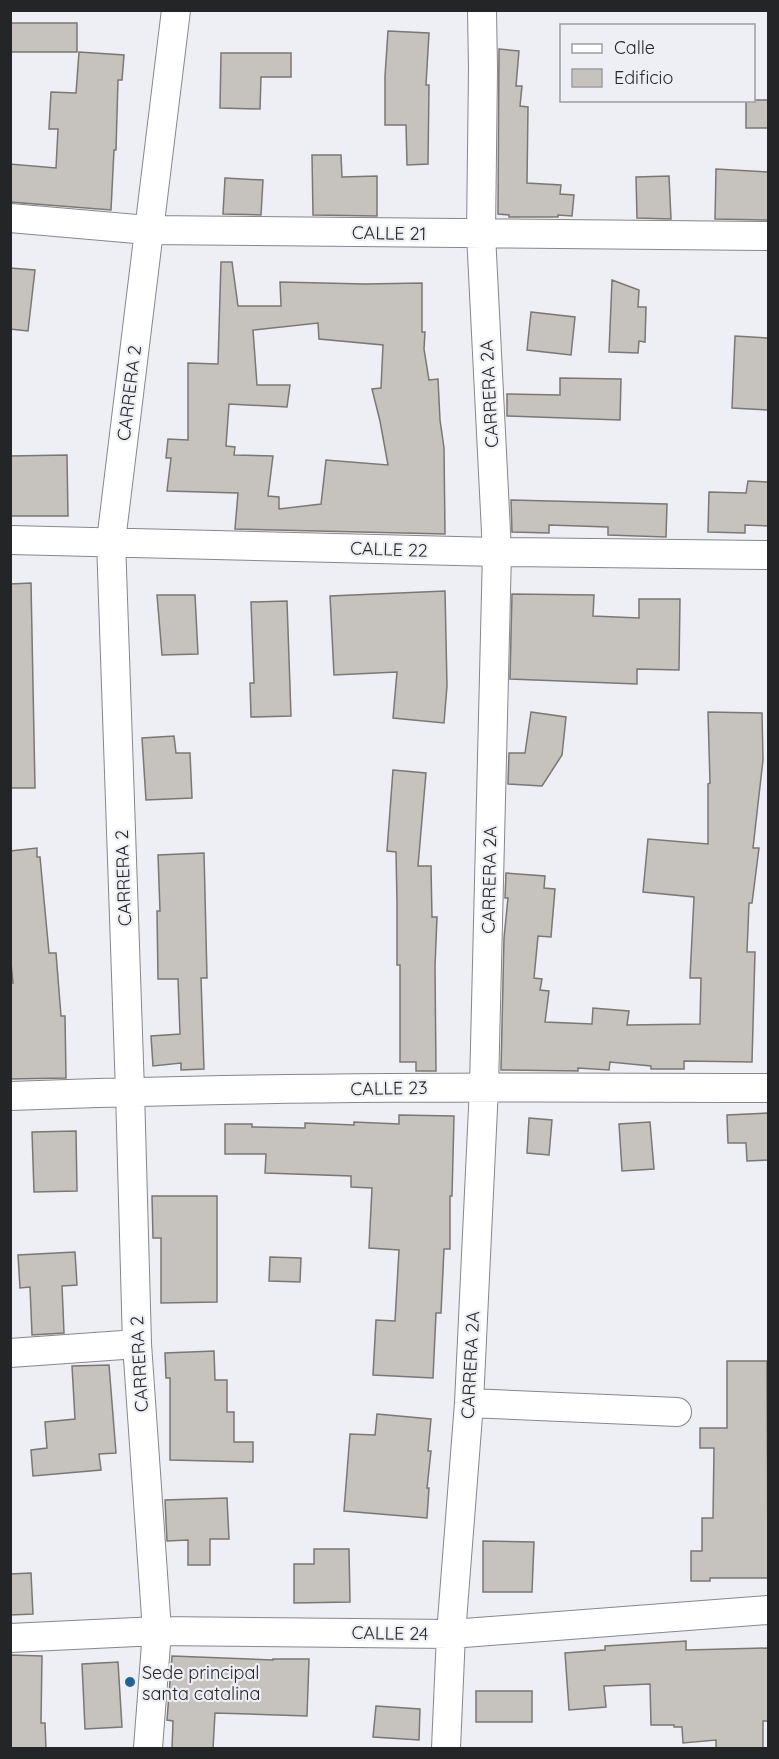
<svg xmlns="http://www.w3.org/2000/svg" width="779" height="1759" font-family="Quicksand,sans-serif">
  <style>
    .building { fill: #c6c2be; stroke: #7b7773; stroke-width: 1.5; fill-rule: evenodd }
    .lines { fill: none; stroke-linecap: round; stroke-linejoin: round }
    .street-casing { stroke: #86878c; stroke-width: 30 }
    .street { stroke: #fff; stroke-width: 28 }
    .poi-dot { fill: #236097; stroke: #eeeff5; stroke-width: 2 }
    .labels { text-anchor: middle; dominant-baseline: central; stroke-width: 4.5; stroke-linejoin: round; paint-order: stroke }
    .street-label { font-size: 18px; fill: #242527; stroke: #eeeff5 }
    .poi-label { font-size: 18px; fill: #242527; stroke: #eeeff5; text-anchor: start }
  </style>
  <rect width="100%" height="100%" fill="#eeeff5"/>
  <path class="building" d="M 10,23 L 77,23 L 77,52 L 10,52 Z
    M 388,31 L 429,33 L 426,85 L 429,85 L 428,164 L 407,165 L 406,125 L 385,125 L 385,76 Z
    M 499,49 L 519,51 L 516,86 L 522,86 L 520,106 L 528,107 L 527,183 L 561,185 L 560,194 L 574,195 L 572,216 L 558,215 L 558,217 L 509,217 L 509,215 L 498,214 Z
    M 79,52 L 124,55 L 122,80 L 118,80 L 116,150 L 114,150 L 111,210 L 10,202 L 10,164 L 56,168 L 58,129 L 49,129 L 51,92 L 76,93 Z
    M 221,53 L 291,53 L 291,77 L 261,77 L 260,109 L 220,108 Z
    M 746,100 L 768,100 L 768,128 L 746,128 Z
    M 312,155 L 341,155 L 342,177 L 377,176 L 377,216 L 313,215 Z
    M 716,169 L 768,172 L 768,220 L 715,219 Z
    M 669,176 L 671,219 L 637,218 L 636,177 Z
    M 225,178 L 263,180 L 261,215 L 223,214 Z
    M 221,262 L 232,262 L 238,306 L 281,306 L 280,282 L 365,284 L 422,283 L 422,332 L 425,332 L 424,349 L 429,380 L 438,379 L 440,420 L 444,448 L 445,534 L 235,529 L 238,493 L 167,491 L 171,458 L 166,458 L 168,439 L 188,440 L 188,363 L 218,364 ZM 318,323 L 319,339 L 383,345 L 381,388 L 372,389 L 380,421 L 388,465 L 326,460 L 321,504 L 279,509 L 279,497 L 268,496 L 273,456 L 234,455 L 235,447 L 226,446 L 229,404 L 287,407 L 290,385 L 257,385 L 253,330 Z
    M 10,268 L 35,270 L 28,331 L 10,329 Z
    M 612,280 L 639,290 L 638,307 L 646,307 L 645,342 L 639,341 L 638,353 L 609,352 Z
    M 531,312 L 575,317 L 571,355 L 527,350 Z
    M 735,336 L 768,338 L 768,410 L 732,408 Z
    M 560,378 L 621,379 L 620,420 L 507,416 L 507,394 L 560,395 Z
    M 67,455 L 68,516 L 10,516 L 10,456 Z
    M 748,481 L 768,482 L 768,526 L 745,525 L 745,533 L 708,532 L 709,492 L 746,493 Z
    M 511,500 L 667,504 L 666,537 L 608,535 L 608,527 L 549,525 L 549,533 L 512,532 Z
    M 31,583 L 35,788 L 10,788 L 10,584 Z
    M 445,591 L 447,686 L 444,723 L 393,718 L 397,672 L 334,675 L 330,596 Z
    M 512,594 L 594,595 L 593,616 L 639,618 L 639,599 L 680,599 L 679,670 L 637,669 L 637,684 L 510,679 Z
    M 157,595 L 195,595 L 198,654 L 162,655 Z
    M 287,601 L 291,716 L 251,717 L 250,683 L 254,683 L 251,602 Z
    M 531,712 L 566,717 L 562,755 L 542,786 L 508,784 L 509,753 L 525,753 Z
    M 708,712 L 762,713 L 763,760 L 753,848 L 759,848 L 752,903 L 749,903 L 747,952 L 755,952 L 752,1062 L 684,1061 L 684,1069 L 651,1069 L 651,1066 L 610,1062 L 609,1070 L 578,1068 L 578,1071 L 501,1070 L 504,938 L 508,898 L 505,898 L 506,873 L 545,876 L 544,888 L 555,889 L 551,937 L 538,936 L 534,978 L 542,979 L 540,990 L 549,991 L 545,1022 L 592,1024 L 593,1008 L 629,1011 L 627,1025 L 700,1024 L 701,978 L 690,978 L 694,897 L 643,892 L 648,839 L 708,844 L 708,784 L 710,783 Z
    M 174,736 L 176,753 L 190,753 L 192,798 L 146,800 L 142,738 Z
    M 393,770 L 426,773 L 418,866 L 431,866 L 432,917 L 437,917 L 435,966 L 436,1071 L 416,1071 L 416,1062 L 400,1062 L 400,965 L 397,965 L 397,903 L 396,852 L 387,851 Z
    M 37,848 L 37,857 L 40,857 L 49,953 L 56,953 L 61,1016 L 65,1016 L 66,1078 L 10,1079 L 10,983 L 13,983 L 10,953 L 10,851 Z
    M 204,853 L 207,978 L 201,978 L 204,1069 L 181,1070 L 181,1063 L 153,1066 L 151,1036 L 180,1034 L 178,979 L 158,979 L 157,911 L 160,911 L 158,855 Z
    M 768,1113 L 768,1160 L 747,1161 L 746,1143 L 728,1143 L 727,1115 Z
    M 399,1115 L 454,1116 L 452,1196 L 450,1196 L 450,1249 L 444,1249 L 441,1313 L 436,1313 L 433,1378 L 373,1375 L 376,1320 L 395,1321 L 399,1250 L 369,1248 L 372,1188 L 351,1187 L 351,1176 L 265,1173 L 266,1154 L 225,1154 L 225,1124 L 252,1124 L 252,1127 L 305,1128 L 305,1123 L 354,1125 L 354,1122 L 399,1124 Z
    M 529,1118 L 552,1120 L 549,1155 L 527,1153 Z
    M 650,1122 L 654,1169 L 622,1171 L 619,1124 Z
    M 76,1131 L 77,1191 L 34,1192 L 32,1132 Z
    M 152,1196 L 217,1196 L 217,1302 L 161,1303 L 161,1238 L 153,1238 Z
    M 75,1252 L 77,1285 L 62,1286 L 64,1333 L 32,1335 L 30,1287 L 20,1288 L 18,1255 Z
    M 270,1257 L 301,1258 L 300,1282 L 269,1281 Z
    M 214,1351 L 215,1380 L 227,1380 L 227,1412 L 234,1412 L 234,1442 L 253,1442 L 253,1462 L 170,1460 L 170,1378 L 166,1378 L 165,1353 Z
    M 727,1361 L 767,1361 L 768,1578 L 710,1578 L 710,1581 L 691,1581 L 691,1551 L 702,1551 L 702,1518 L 713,1518 L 714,1448 L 700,1448 L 700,1428 L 727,1428 Z
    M 109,1365 L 116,1453 L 99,1454 L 101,1470 L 33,1476 L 31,1450 L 47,1448 L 45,1422 L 75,1419 L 72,1366 Z
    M 377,1414 L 431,1419 L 428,1451 L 431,1451 L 427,1488 L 429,1488 L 427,1518 L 344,1511 L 350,1434 L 375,1435 Z
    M 227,1498 L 229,1539 L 210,1539 L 210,1565 L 188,1565 L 188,1540 L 167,1541 L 165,1500 Z
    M 483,1541 L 534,1542 L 532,1592 L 483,1592 Z
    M 314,1549 L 349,1549 L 350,1602 L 294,1603 L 294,1564 L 314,1564 Z
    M 31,1573 L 33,1614 L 10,1615 L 10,1574 Z
    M 686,1641 L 686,1650 L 768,1648 L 768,1721 L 763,1721 L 763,1749 L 716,1749 L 716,1740 L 683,1743 L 682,1727 L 674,1727 L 674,1725 L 651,1725 L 650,1684 L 604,1686 L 606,1707 L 569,1710 L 565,1653 L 605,1650 L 605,1646 Z
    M 10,1655 L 42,1656 L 41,1723 L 45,1723 L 46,1749 L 10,1749 Z
    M 172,1656 L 273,1660 L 273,1659 L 309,1659 L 307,1716 L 215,1713 L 213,1749 L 172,1749 L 173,1721 L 167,1720 Z
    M 118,1662 L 122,1727 L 85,1729 L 82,1664 Z
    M 476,1691 L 532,1691 L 532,1722 L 476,1722 Z
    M 376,1706 L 420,1709 L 419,1740 L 373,1737 Z"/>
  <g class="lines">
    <defs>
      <path id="street" d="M 10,218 L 148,230 L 768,236
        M 10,540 L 497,552 L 768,555
        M 10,1096 C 263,1086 516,1087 768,1088
        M 10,1353 L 137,1344
        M 469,1403 L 677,1412
        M 10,1638 L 157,1631 L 451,1634 L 768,1610
        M 148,1748 L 157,1631 L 137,1344 L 130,1091 L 111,541 L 176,10
        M 446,1748 L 451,1634 L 469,1403 L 484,1087 L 497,552 L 481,234 L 483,69 L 482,10"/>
    </defs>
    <use href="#street" class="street-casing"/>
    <use href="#street" class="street"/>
  </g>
  <circle class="poi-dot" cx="130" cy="1682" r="6"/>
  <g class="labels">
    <g class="street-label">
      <text transform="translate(389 233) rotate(1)">CALLE 21</text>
      <text transform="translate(129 393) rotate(-83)">CARRERA 2</text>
      <text transform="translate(489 394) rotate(-93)">CARRERA 2A</text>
      <text transform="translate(389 549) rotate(2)">CALLE 22</text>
      <text transform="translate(123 878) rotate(-92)">CARRERA 2</text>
      <text transform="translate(489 880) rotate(-89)">CARRERA 2A</text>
      <text transform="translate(389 1088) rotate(-1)">CALLE 23</text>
      <text transform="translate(139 1364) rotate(-93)">CARRERA 2</text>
      <text transform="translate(470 1365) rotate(-87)">CARRERA 2A</text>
      <text transform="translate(390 1633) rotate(1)">CALLE 24</text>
    </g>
    <g class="poi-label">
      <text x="142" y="1672">Sede principal<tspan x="142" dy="21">santa catalina</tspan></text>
    </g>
  </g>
  <rect width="779" height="1759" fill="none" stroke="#242527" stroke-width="24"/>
  <rect x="560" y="24" width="195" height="78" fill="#eeeff5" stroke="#9d9ea3" stroke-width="1.5"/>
  <rect x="572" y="44" width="30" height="9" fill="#ffffff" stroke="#9d9ea3" stroke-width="1.5"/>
  <text x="614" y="54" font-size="18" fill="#242527">Calle</text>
  <rect x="572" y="69" width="30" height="18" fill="#c6c2be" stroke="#9d9ea3" stroke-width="1.5"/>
  <text x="614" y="84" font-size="18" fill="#242527">Edificio</text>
</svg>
